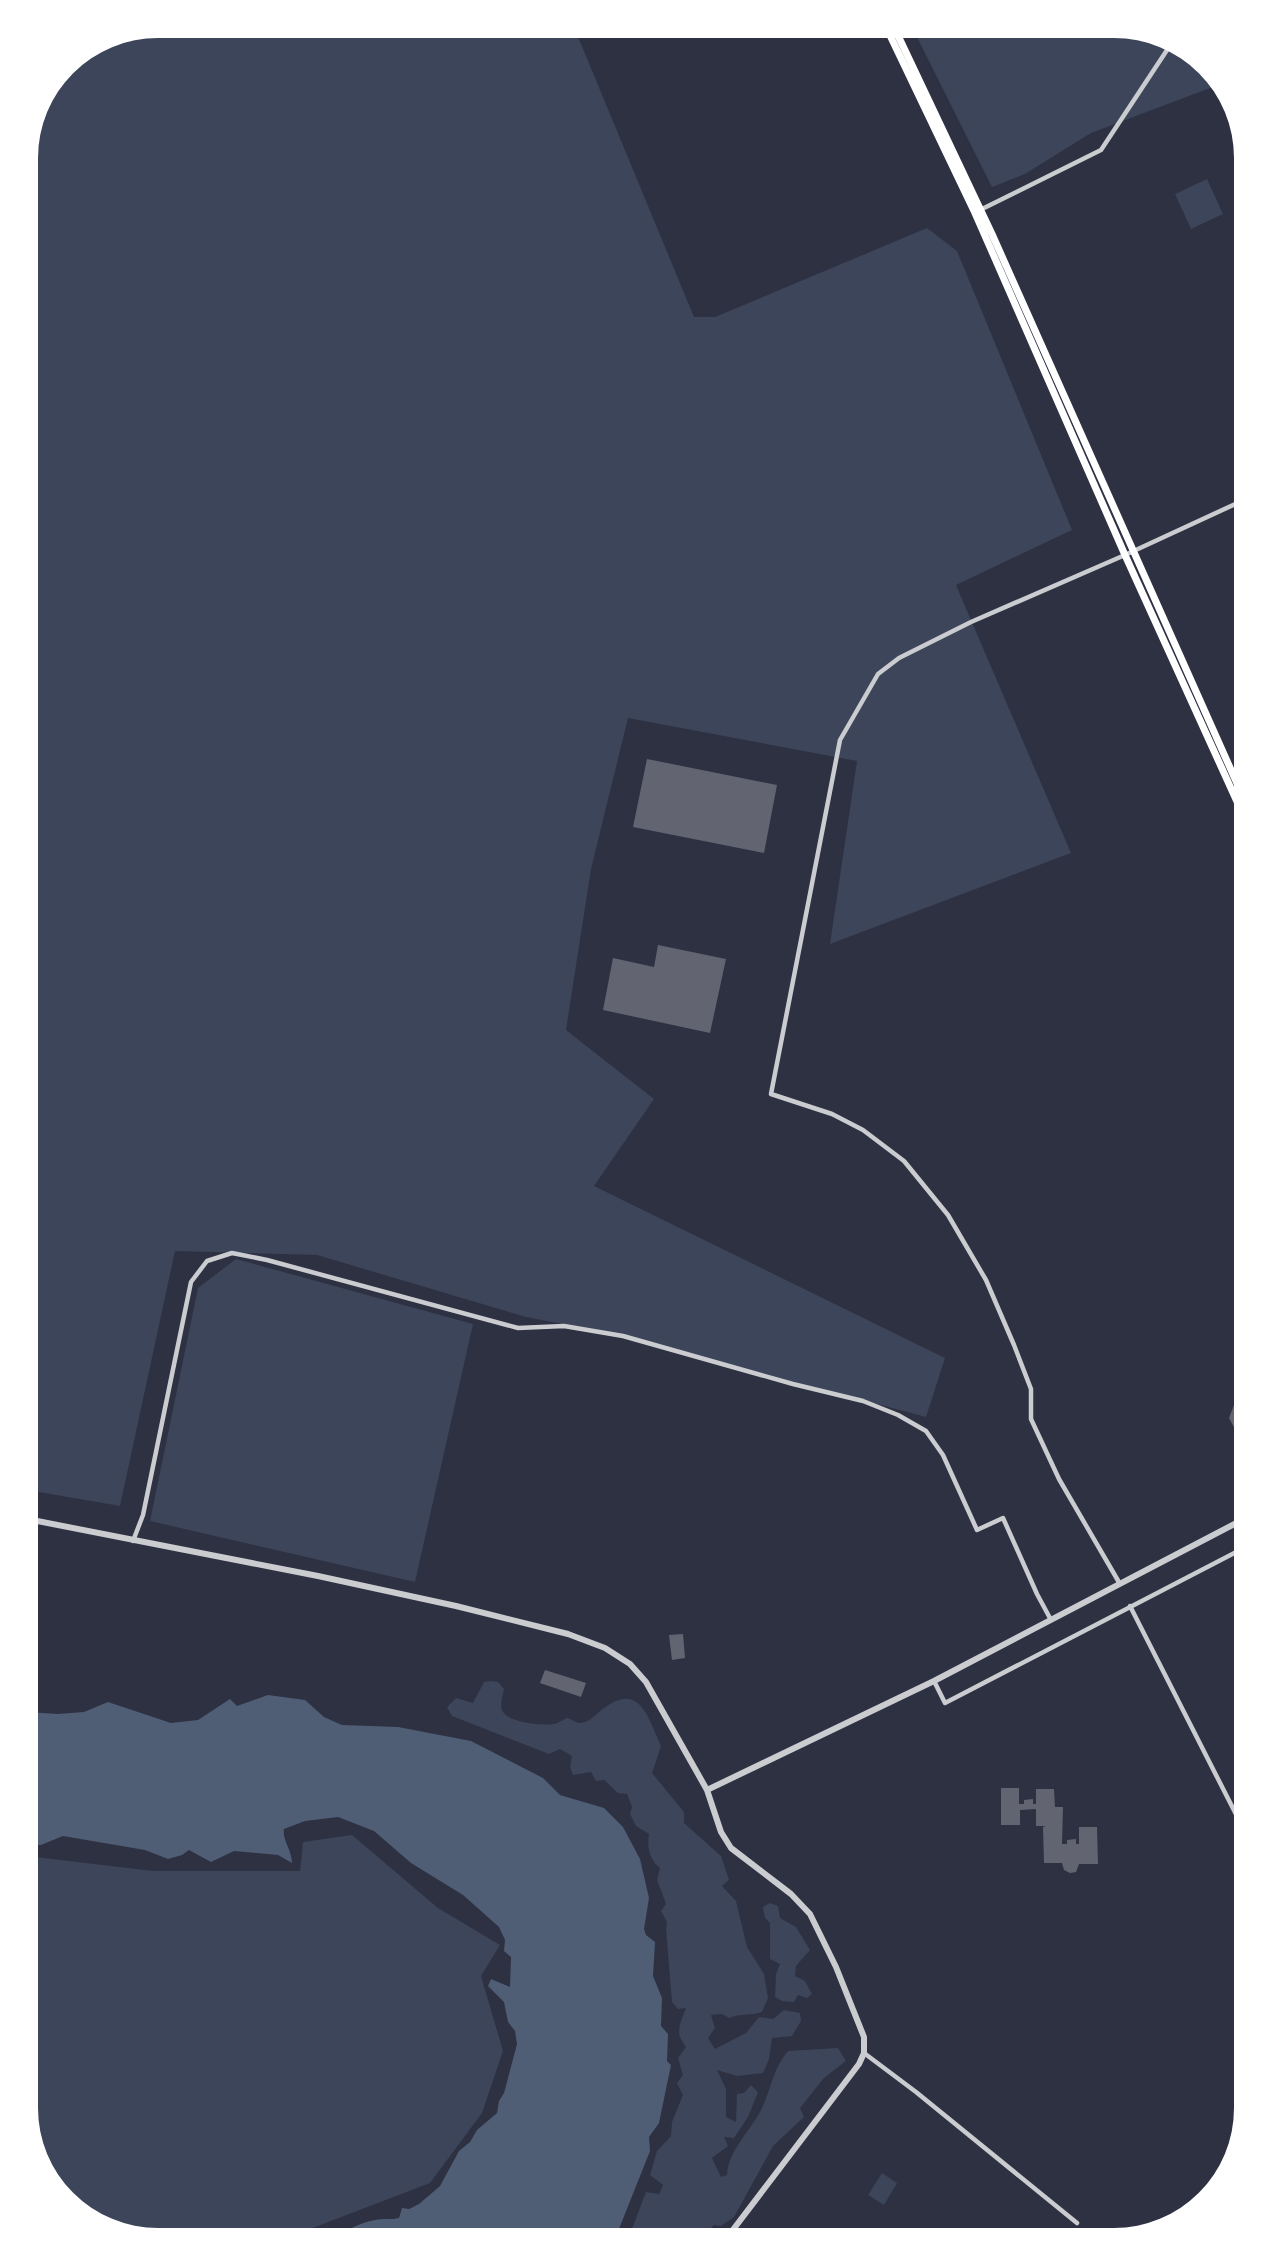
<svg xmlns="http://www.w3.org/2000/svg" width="1271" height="2266" font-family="Commissioner,sans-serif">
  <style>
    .green { fill: #3c4559 }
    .water { fill: #4f5d75 }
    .building { fill: #626471 }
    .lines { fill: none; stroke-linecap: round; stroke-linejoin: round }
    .minor { stroke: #caccd0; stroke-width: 4.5 }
    .tertiary { stroke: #caccd0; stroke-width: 6 }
    .secondary { stroke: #fff; stroke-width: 7 }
  </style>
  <rect width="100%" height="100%" fill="#2d3142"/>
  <path class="green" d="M 157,27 L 574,27 L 694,317 L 715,317 L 927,228 L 957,251 L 1072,530 L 956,585 L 1071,853 L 830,944 L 857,761 L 628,718 L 591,869 L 566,1030 L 654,1099 L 594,1186 L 945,1358 L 926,1417 L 623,1336 L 526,1317 L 317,1255 L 175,1251 L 120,1506 L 27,1490 L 27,149 L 37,107 L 65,65 L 108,37 Z
    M 912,27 L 1123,27 L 1186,49 L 1218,85 L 1091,133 L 1025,174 L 992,187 Z
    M 1207,179 L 1223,214 L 1191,229 L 1175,194 Z
    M 236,1259 L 473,1324 L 415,1582 L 150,1521 L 198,1288 Z
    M 491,1681 L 498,1682 L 504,1689 C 503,1695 499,1707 503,1712 C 510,1723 542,1726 554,1724 C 558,1723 562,1720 567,1718 C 571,1719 575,1722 579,1723 C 588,1723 593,1717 599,1712 C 638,1680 646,1712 661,1746 L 652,1773 L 684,1812 L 684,1823 L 721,1856 L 729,1880 L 722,1886 L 736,1901 L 747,1947 L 764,1974 L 768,1998 L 762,2012 C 750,2016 741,2013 729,2018 L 722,2014 L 711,2015 L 715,2028 L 708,2038 L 715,2049 L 746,2033 L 759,2017 L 773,2019 L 784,2010 L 800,2013 L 801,2021 L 792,2036 L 772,2038 L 769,2059 L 763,2073 L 737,2076 L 717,2070 L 726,2089 L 726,2117 L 736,2122 L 737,2094 L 744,2093 L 751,2085 L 758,2092 L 748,2117 L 734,2138 L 724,2137 L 728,2146 L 712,2158 L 721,2177 L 727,2175 C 729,2148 752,2130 763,2106 C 771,2087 774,2067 788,2051 L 838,2048 L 846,2061 L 824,2078 L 800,2108 L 804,2117 L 773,2146 L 734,2217 L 721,2226 L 714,2225 L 700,2239 L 628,2239 L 646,2192 L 659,2194 L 663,2185 L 650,2175 L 657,2151 L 671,2136 L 672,2122 L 683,2095 L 677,2083 L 683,2075 L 678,2058 L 686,2047 C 674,2032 680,2025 686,2008 L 678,2009 L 672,2002 L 666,1929 L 667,1922 L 661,1911 L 666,1904 L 657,1880 L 660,1868 C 649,1859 647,1847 649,1834 L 636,1826 L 630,1814 L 632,1807 L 627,1794 L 618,1793 L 604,1780 L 596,1781 L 591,1772 L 573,1775 L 570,1767 L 572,1756 L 560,1749 L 549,1754 L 452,1716 L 447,1707 L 456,1698 L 473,1703 L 484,1682 Z
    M 352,1835 L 438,1908 L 500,1945 L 481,1976 L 503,2051 L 482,2113 L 430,2183 L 305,2231 L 275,2239 L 149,2239 L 85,2217 L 40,2166 L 27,2109 L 27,1856 L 153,1871 L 300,1871 L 303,1842 Z
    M 770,1903 L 778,1906 L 780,1918 L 796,1927 L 810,1950 L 796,1966 L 795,1976 L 805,1981 L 812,1994 L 807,1998 L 798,1995 L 794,2002 L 782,2001 L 775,1997 L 776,1974 L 780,1964 L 770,1959 L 770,1923 L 765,1918 L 763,1907 Z
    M 882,2173 L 897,2183 L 884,2205 L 868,2195 Z"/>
  <path class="water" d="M 268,1695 L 305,1700 L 324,1717 L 342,1725 L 398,1727 L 471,1741 L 543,1778 L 560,1795 L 604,1808 L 623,1827 L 640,1859 L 649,1898 L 644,1929 L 646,1935 L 655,1942 L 653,1976 L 662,1998 L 661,2026 L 668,2034 L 667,2061 L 671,2065 L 659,2123 L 649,2137 L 650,2151 L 615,2239 L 331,2239 C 345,2231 359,2223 375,2220 C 383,2218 391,2220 399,2218 L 402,2208 L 409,2209 L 419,2204 L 440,2186 L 459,2151 L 470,2142 L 477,2130 L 497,2113 L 499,2101 L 504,2093 L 517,2044 L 515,2031 L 508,2022 L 504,2002 L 488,1986 L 491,1979 L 510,1987 L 511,1957 L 504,1951 L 505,1940 L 499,1927 L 463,1895 L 411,1863 L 374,1831 L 338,1817 L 305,1821 L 284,1829 C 282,1840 292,1850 292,1863 L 278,1855 L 234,1851 L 211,1862 L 189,1850 L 182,1855 L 168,1859 L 145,1850 L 63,1836 L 41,1845 L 27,1845 L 27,1712 L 58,1714 L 84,1712 L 108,1702 L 171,1723 L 198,1720 L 230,1699 L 237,1706 Z"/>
  <path class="building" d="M 647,759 L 777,785 L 764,853 L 633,827 Z
    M 658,945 L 726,959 L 710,1033 L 603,1010 L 613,958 L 654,967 Z
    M 1244,1034 L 1244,1073 L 1236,1064 L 1235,1056 L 1237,1047 L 1235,1046 Z
    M 1244,1379 L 1244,1446 L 1229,1418 Z
    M 683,1634 L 685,1658 L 672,1660 L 669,1635 Z
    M 545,1670 L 586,1683 L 581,1697 L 540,1683 Z
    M 1001,1788 L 1019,1788 L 1019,1804 L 1024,1804 L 1024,1800 L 1033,1799 L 1033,1804 L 1036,1804 L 1036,1789 L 1054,1789 L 1055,1807 L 1063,1807 L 1062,1844 L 1067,1844 L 1067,1840 L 1076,1839 L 1076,1844 L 1079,1844 L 1079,1827 L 1097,1827 L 1098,1864 L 1079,1864 L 1076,1872 L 1070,1873 L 1064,1870 L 1062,1863 L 1044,1863 L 1043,1827 L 1046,1826 L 1036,1826 L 1036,1809 L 1020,1810 L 1020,1825 L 1001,1825 Z"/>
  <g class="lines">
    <path class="minor" d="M 978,211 L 1101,150 L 1171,44
      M 133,1541 L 143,1515 L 191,1282 L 207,1261 L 232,1253 L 267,1260 L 518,1328 L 564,1326 L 623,1336 L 793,1384 L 863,1401 L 898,1415 L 926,1431 L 943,1455 L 977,1530 L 1003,1518 L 1037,1594 L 1051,1620
      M 1120,1584 L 1059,1479 L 1031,1419 L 1031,1389 L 1014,1345 L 986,1280 L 948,1215 L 904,1161 L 863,1130 L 832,1114 L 771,1094 L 840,740 L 878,674 L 899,658 L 971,622 L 1125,555 L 1244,500
      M 1130,1606 L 1244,1830
      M 934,1681 L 945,1703 L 1244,1548
      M 864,2053 L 916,2092 L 1077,2223"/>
    <path class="tertiary" d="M 27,1519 L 318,1576 L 456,1606 L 568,1634 L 605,1648 L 630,1664 L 646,1682 L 707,1790 L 721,1832 L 731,1848 L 791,1894 L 810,1914 L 836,1967 L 864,2037 L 864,2053 L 859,2064 L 726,2239
      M 707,1790 L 934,1681 L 1244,1519"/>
    <path class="secondary" d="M 886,27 L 975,213 L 1125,555 L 1244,817
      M 894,27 L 992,234 L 1244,799"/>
  </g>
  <path d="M0 0H1271V2266H0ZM158 38H1114A120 120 0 0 1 1234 158V2108A120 120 0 0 1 1114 2228H158A120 120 0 0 1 38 2108V158A120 120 0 0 1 158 38Z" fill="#fff" fill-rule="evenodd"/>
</svg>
